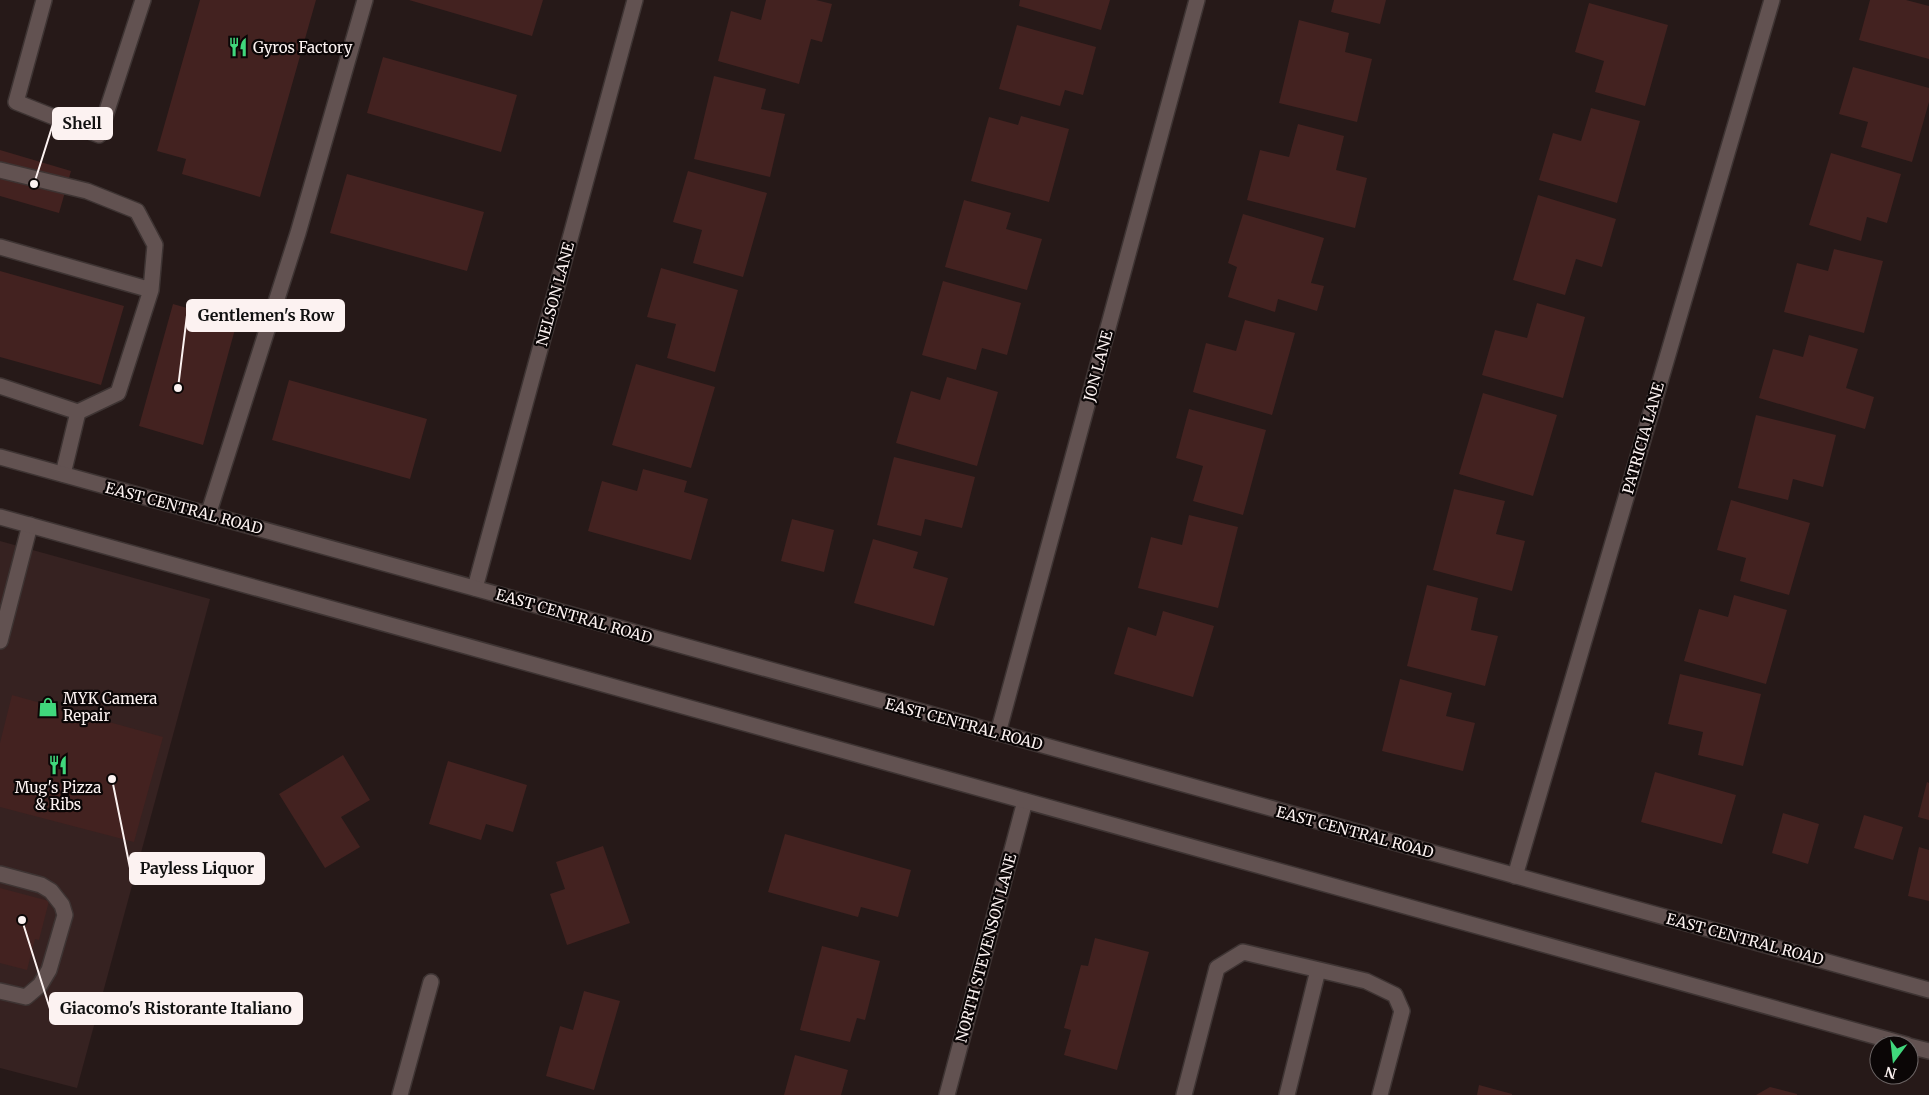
<svg xmlns="http://www.w3.org/2000/svg" width="1929" height="1095" font-family="Merriweather,serif">
  <style>
    .built { fill: #362221 }
    .building { fill: #432220 }
    .lines { fill: none; stroke-linecap: round; stroke-linejoin: round }
    .lane-casing { stroke: #3e3433; stroke-width: 18 }
    .street-casing { stroke: #3e3433; stroke-width: 18 }
    .secondary-casing { stroke: #3e3433; stroke-width: 18 }
    .lane { stroke: #625251; stroke-width: 15 }
    .street { stroke: #625251; stroke-width: 15 }
    .secondary { stroke: #625251; stroke-width: 15 }
    .labels { text-anchor: middle; dominant-baseline: central; stroke-width: 4.5; stroke-linejoin: round; paint-order: stroke }
    .poi-label { font-size: 15px; fill: #fcf2f1; stroke: #0b0606; text-anchor: start }
    .street-label { font-size: 15px; fill: #fcf2f1; stroke: #0b0606 }
    .leader { fill: none; stroke: #fcf2f1; stroke-width: 2 }
    .callout-dot { fill: #fcf2f1; stroke: #0b0606; stroke-width: 2 }
    .callout { fill: #fcf2f1; stroke: #fcf2f1; stroke-width: 2 }
    .callout-label { font-size: 16px; text-anchor: middle; font-weight: bold; fill: #111 }
  </style>
  <rect width="100%" height="100%" fill="#261918"/>
  <path class="built" d="M 0,541 L 210,599 L 77,1088 L 0,1068 Z"/>
  <path class="building" d="M 200,0 L 316,0 L 260,197 L 182,174 L 186,159 L 157,151 Z
    M 409,0 L 543,0 L 532,36 Z
    M 766,0 L 816,0 L 832,4 L 822,42 L 811,39 L 799,84 L 718,61 L 731,11 L 761,20 Z
    M 1020,0 L 1110,0 L 1101,30 L 1019,6 Z
    M 1334,0 L 1386,0 L 1380,24 L 1331,12 Z
    M 1870,0 L 1906,0 L 1929,6 L 1929,59 L 1859,40 Z
    M 1589,3 L 1668,25 L 1645,106 L 1595,92 L 1604,61 L 1575,52 Z
    M 1299,20 L 1349,33 L 1345,52 L 1372,59 L 1357,122 L 1279,103 Z
    M 1017,25 L 1096,47 L 1083,95 L 1065,90 L 1060,106 L 999,89 Z
    M 383,57 L 517,95 L 501,152 L 367,113 Z
    M 1853,67 L 1929,88 L 1929,102 L 1912,162 L 1861,147 L 1868,122 L 1839,114 Z
    M 714,76 L 766,89 L 761,109 L 785,114 L 770,177 L 694,159 Z
    M 1591,108 L 1640,121 L 1617,203 L 1539,180 L 1553,133 L 1581,141 Z
    M 1021,116 L 1069,129 L 1049,202 L 971,181 L 989,117 L 1018,125 Z
    M 1298,124 L 1344,136 L 1336,170 L 1367,178 L 1355,228 L 1247,200 L 1260,150 L 1289,157 Z
    M 0,150 L 71,171 L 59,213 L 0,196 Z
    M 1831,153 L 1901,174 L 1887,223 L 1867,217 L 1861,241 L 1809,225 Z
    M 688,171 L 767,193 L 743,277 L 693,263 L 702,230 L 673,222 Z
    M 347,174 L 484,212 L 467,271 L 330,233 Z
    M 1538,195 L 1616,219 L 1602,267 L 1576,259 L 1565,295 L 1513,280 Z
    M 964,200 L 1011,213 L 1006,229 L 1042,239 L 1027,290 L 945,267 Z
    M 1243,214 L 1324,238 L 1311,283 L 1324,286 L 1317,311 L 1278,299 L 1275,312 L 1228,297 L 1237,267 L 1228,263 Z
    M 1834,249 L 1883,261 L 1864,333 L 1784,312 L 1797,263 L 1828,271 Z
    M 661,268 L 738,290 L 715,372 L 667,358 L 676,324 L 647,317 Z
    M 0,271 L 124,306 L 101,385 L 0,357 Z
    M 943,281 L 1021,303 L 1007,355 L 982,348 L 976,370 L 922,355 Z
    M 1537,303 L 1585,317 L 1563,398 L 1482,375 L 1495,330 L 1527,338 Z
    M 173,304 L 237,322 L 203,445 L 139,426 Z
    M 1245,320 L 1295,333 L 1272,415 L 1193,392 L 1206,343 L 1236,351 Z
    M 1809,335 L 1858,349 L 1846,388 L 1874,397 L 1865,429 L 1759,398 L 1773,349 L 1803,357 Z
    M 636,364 L 715,387 L 691,468 L 612,445 Z
    M 947,377 L 998,392 L 977,466 L 896,443 L 911,391 L 940,400 Z
    M 289,380 L 427,419 L 410,479 L 272,440 Z
    M 1483,393 L 1557,415 L 1533,496 L 1459,474 Z
    M 1189,409 L 1266,430 L 1243,515 L 1193,501 L 1203,466 L 1176,458 Z
    M 1756,415 L 1836,435 L 1823,487 L 1793,479 L 1788,500 L 1738,488 Z
    M 894,457 L 975,477 L 962,528 L 925,519 L 921,536 L 877,525 Z
    M 643,469 L 687,481 L 684,492 L 708,499 L 691,560 L 588,531 L 602,481 L 637,491 Z
    M 1454,489 L 1505,501 L 1496,534 L 1525,541 L 1512,591 L 1433,570 Z
    M 1731,500 L 1810,523 L 1789,595 L 1740,581 L 1746,558 L 1717,550 Z
    M 1189,515 L 1238,527 L 1218,608 L 1138,588 L 1151,537 L 1182,545 Z
    M 792,519 L 834,530 L 824,572 L 781,561 Z
    M 873,539 L 918,552 L 913,568 L 948,578 L 934,626 L 854,603 Z
    M 1427,585 L 1478,598 L 1471,630 L 1498,636 L 1485,686 L 1407,666 Z
    M 1734,595 L 1787,610 L 1766,684 L 1684,661 L 1699,609 L 1728,617 Z
    M 1163,611 L 1214,626 L 1193,697 L 1114,674 L 1128,627 L 1156,636 Z
    M 1680,674 L 1761,694 L 1743,766 L 1698,755 L 1703,732 L 1668,724 Z
    M 1400,679 L 1452,693 L 1446,716 L 1475,723 L 1463,771 L 1382,751 Z
    M 12,695 L 163,737 L 134,842 L 0,807 L 0,743 Z
    M 343,755 L 370,800 L 341,817 L 360,847 L 325,868 L 279,794 Z
    M 448,761 L 527,785 L 513,832 L 486,824 L 481,840 L 429,824 Z
    M 1655,772 L 1736,795 L 1722,844 L 1641,822 Z
    M 1927,782 L 1929,783 L 1929,820 L 1918,817 Z
    M 1783,813 L 1819,824 L 1808,864 L 1772,853 Z
    M 1864,815 L 1903,827 L 1893,860 L 1854,848 Z
    M 785,834 L 911,870 L 898,917 L 861,907 L 858,917 L 768,892 Z
    M 603,846 L 630,923 L 567,945 L 550,894 L 565,889 L 556,862 Z
    M 1919,847 L 1929,850 L 1929,901 L 1908,896 Z
    M 0,888 L 49,901 L 39,940 L 35,939 L 27,970 L 0,963 Z
    M 1095,938 L 1149,952 L 1117,1070 L 1064,1055 L 1071,1030 L 1064,1028 L 1081,965 L 1088,966 Z
    M 822,946 L 880,961 L 865,1020 L 857,1018 L 850,1042 L 800,1030 Z
    M 584,991 L 620,1001 L 594,1090 L 546,1076 L 560,1026 L 573,1030 Z
    M 795,1055 L 848,1070 L 841,1095 L 784,1095 Z
    M 1479,1085 L 1512,1094 L 1512,1095 L 1477,1095 Z
    M 1770,1087 L 1797,1094 L 1797,1095 L 1756,1095 Z"/>
  <g class="lines">
    <defs>
      <path id="lane" d="M 44,0 L 16,102 L 99,135 L 143,0
        M 0,170 L 87,191 L 137,211 L 155,245 L 154,256 L 151,290 L 118,393 L 78,412 L 63,474
        M 0,247 L 151,290
        M 0,386 L 78,412
        M 208,515 L 298,233 L 365,0
        M 0,641 L 30,525
        M 0,874 L 41,885 L 51,891 L 62,905 L 65,915 L 49,970 L 40,985 L 26,997 L 0,991
        M 1184,1095 L 1217,968 L 1243,952 L 1366,981 L 1395,995 L 1402,1011 L 1380,1095
        M 1287,1095 L 1318,970"/>
      <path id="street" d="M 475,588 L 635,0
        M 998,733 L 1197,0
        M 1515,876 L 1772,0
        M 400,1095 L 431,982
        M 947,1095 L 1025,801"/>
      <path id="secondary" d="M 0,457 L 1929,990
        M 0,517 L 1907,1045
        M 1909,1046 L 1929,1051"/>
    </defs>
    <use href="#lane" class="lane-casing"/>
    <use href="#street" class="street-casing"/>
    <use href="#secondary" class="secondary-casing"/>
    <use href="#lane" class="lane"/>
    <use href="#street" class="street"/>
    <use href="#secondary" class="secondary"/>
  </g>
  <defs>
    <symbol id="restaurant-bare" viewBox="-9 -9 18 18"><path d="M-5-6h1v4h1v-4h1v4h1v-4h1v5L-1.5 .5V6h-2V.5L-5-1ZM5-6V6H3V1.5H1.5Q1.5-4 5-6Z" fill="#40d77c" stroke="#0b0606" stroke-width="2.5" paint-order="stroke"/></symbol>
    <symbol id="shop-bare" viewBox="-9 -9 18 18"><path d="M-5-2.5h2.3a2.7 3.5 0 0 1 5.4 0H5L5.5 6h-11ZM-1.5-2.5h3a1.5 2.3 0 0 0-3 0Z" fill="#40d77c" stroke="#0b0606" stroke-width="2.5" paint-order="stroke"/></symbol>
  </defs>
  <g fill-rule="evenodd">
    <use href="#restaurant-bare" x="224" y="33" width="28" height="28"/>
    <use href="#shop-bare" x="34" y="693" width="28" height="28"/>
    <use href="#restaurant-bare" x="44" y="751" width="28" height="28"/>
  </g>
  <g class="labels">
    <g class="poi-label">
      <text x="253" y="47">Gyros Factory</text>
      <text x="63" y="698">MYK Camera<tspan x="63" dy="17">Repair</tspan></text>
      <text x="58" y="787" text-anchor="middle">Mug's Pizza<tspan x="58" dy="17">&amp; Ribs</tspan></text>
    </g>
    <g class="street-label">
      <text transform="translate(555 294) rotate(-75)">NELSON LANE</text>
      <text transform="translate(1098 366) rotate(-75)">JON LANE</text>
      <text transform="translate(1643 438) rotate(-74)">PATRICIA LANE</text>
      <text transform="translate(184 508) rotate(15)">EAST CENTRAL ROAD</text>
      <text transform="translate(574 616) rotate(16)">EAST CENTRAL ROAD</text>
      <text transform="translate(964 724) rotate(15)">EAST CENTRAL ROAD</text>
      <text transform="translate(1355 832) rotate(15)">EAST CENTRAL ROAD</text>
      <text transform="translate(1745 939) rotate(15)">EAST CENTRAL ROAD</text>
      <text transform="translate(986 948) rotate(-75)">NORTH STEVENSON LANE</text>
    </g>
  </g>
  <path class="leader" d="M34 184L53 124M178 388L187 315M112 779L130 868M22 920L50 1009"/>
  <g class="callout-dot">
    <circle cx="34" cy="184" r="5"/>
    <circle cx="178" cy="388" r="5"/>
    <circle cx="112" cy="779" r="5"/>
    <circle cx="22" cy="920" r="5"/>
  </g>
  <g class="callout">
    <rect x="53" y="108" width="59" height="31" rx="5"/>
    <rect x="187" y="300" width="157" height="31" rx="5"/>
    <rect x="130" y="853" width="134" height="31" rx="5"/>
    <rect x="50" y="993" width="252" height="31" rx="5"/>
  </g>
  <g class="callout-label">
    <text x="82" y="129">Shell</text>
    <text x="266" y="321">Gentlemen's Row</text>
    <text x="197" y="874">Payless Liquor</text>
    <text x="176" y="1014">Giacomo's Ristorante Italiano</text>
  </g>
  <g transform="translate(1894 1060) rotate(195)"><circle r="24" fill="#0b0606" stroke="#6b6464"/>
  <path d="M0-4L9 19L0 12L-9 19Z" fill="#40d77c"/>
  <text y="-8" font-size="14" font-weight="bold" text-anchor="middle" fill="#fcf2f1">N</text>
  </g>
</svg>
